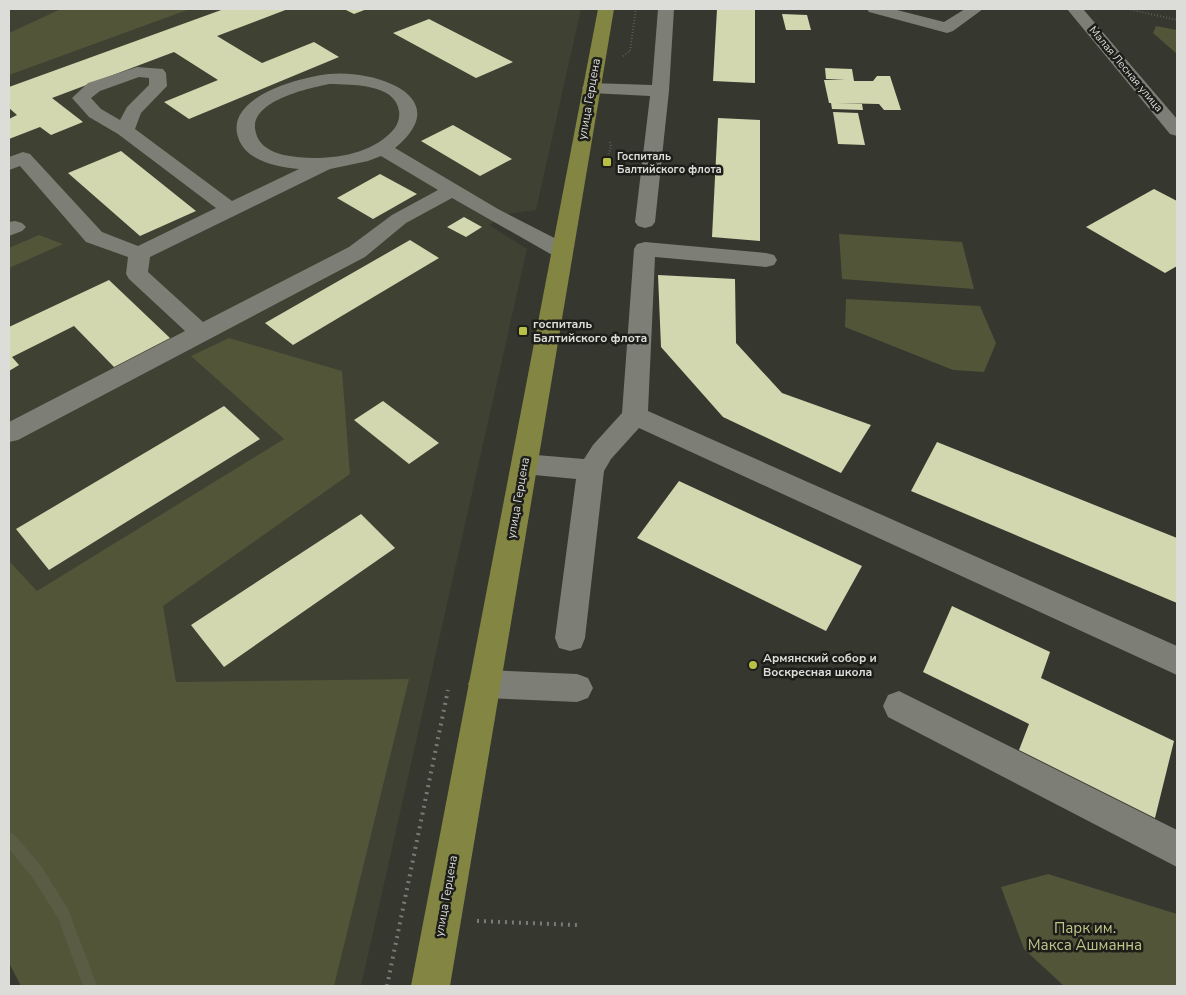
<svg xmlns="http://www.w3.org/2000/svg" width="1186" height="995" font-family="'Nunito Sans',sans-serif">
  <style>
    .built { fill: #3f4133 }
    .green { fill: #525538 }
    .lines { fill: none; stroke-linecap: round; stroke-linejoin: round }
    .stream { fill: #5a5c43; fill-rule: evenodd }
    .building { fill: #d3d7b0 }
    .path-far1 { stroke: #7a7b74; stroke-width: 2; stroke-dasharray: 0.5 2.5; stroke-linecap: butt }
    .path { stroke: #7a7b74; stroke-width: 4; stroke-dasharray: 2 5; stroke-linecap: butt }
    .minor { fill: #7d7e76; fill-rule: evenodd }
    .major { fill: #838642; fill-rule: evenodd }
    .poi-dot { fill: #b9c046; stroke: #1d1e1a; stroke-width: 2 }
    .labels { text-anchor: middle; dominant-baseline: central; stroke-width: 5; stroke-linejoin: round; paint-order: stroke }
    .far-street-label { font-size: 11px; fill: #dcdcd8; stroke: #1d1e1a }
    .far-poi-label { font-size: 11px; font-weight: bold; fill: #dcdcd8; stroke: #1d1e1a; text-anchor: start }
    .street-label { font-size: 12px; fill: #dcdcd8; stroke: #1d1e1a }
    .poi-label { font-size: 12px; font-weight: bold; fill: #dcdcd8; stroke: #1d1e1a; text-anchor: start }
    .near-park-label { font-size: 15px; fill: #c0c688; stroke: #1d1e1a }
  </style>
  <rect width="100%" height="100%" fill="#36372f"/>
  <path class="built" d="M 9,9 L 581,9 L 536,210 L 507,214 L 489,225 L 527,249 L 361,986 L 128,986 L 9,788 Z"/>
  <path class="green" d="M 61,9 L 190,9 L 9,75 L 9,33 Z
    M 1156,26 L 1177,30 L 1177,54 L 1153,33 Z
    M 839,234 L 962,242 L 974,289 L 842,279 Z
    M 39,235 L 63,244 L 9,268 L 9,248 Z
    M 846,299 L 980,306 L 996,343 L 984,372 L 953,370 L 845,327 Z
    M 229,338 L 342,371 L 350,474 L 163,606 L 176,682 L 409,679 L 334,986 L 21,986 L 9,963 L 9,561 L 37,591 L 284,439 L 191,356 Z
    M 1048,874 L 1177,914 L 1177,986 L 1064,986 L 1024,949 L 1001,887 Z"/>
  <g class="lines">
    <path class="stream" d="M 9,833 L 14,834 L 42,867 L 68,909 L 97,986 L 83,986 L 58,918 L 32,877 L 9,849 Z"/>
  </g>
  <path class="building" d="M 224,9 L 288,9 L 217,36 L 262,63 L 314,42 L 339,57 L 189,119 L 164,102 L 218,80 L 174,52 L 52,98 L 83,122 L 51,135 L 40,127 L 9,139 L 9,119 L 17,115 L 9,108 L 9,87 Z
    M 344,9 L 367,9 L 354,14 Z
    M 717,9 L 755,9 L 755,83 L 713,81 Z
    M 782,14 L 807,15 L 811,30 L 786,30 Z
    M 429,19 L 513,62 L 476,78 L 393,33 Z
    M 825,68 L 852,69 L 854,81 L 873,81 L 877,76 L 890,76 L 901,110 L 884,110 L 879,104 L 836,103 L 862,104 L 863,110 L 832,109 L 831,103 L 829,103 L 824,80 L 845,80 L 826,79 Z
    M 833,112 L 858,113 L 865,145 L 838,144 Z
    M 718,118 L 760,120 L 760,241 L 712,237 Z
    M 453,125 L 512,159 L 480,176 L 421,141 Z
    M 121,151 L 196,211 L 140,236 L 68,173 Z
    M 380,174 L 417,194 L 373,219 L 337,198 Z
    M 1154,189 L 1177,201 L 1177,266 L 1165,273 L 1086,227 Z
    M 464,217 L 482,227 L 466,237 L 447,227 Z
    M 410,240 L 439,258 L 293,345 L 265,323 Z
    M 658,275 L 735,279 L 736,343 L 782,393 L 871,425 L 841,473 L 723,417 L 661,347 Z
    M 109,280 L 170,338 L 114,367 L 74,326 L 12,357 L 19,365 L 9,371 L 9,327 Z
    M 383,401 L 439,443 L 409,464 L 354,420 Z
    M 224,406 L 260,439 L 49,570 L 16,529 Z
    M 937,442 L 1177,538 L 1177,603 L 911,491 Z
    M 679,481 L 862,566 L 826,631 L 637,538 Z
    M 361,514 L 395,548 L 224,667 L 191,625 Z
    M 952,606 L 1050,652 L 1041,678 L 1174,741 L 1155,818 L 1019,750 L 1029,724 L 923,672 Z"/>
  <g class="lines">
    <path class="path-far1" d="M 1128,9 L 1177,20
      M 623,56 L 630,51 L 636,9
      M 608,157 L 611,146 L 610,142"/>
    <path class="path" d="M 477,921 L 577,925
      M 387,986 L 448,690"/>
    <path class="minor" d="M 658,9 L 674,9 L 669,91 L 655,222 L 652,226 L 645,228 L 638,226 L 635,222 L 650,96 L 591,93 L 585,92 L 582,88 L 585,84 L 591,83 L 652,85 Z
      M 867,9 L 893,9 L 944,22 L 965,9 L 983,9 L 953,31 L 947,33 L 869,12 Z
      M 1067,9 L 1083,9 L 1177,119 L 1177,136 L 1170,134 Z
      M 137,67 L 163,69 L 166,73 L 167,86 L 141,113 L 135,129 L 232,201 L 299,169 C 278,167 245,161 238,137 C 225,97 300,77 329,74 C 375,69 457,97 395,148 L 498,209 L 570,246 L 573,251 L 570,256 L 562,258 L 554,256 L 452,198 L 406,223 L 365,257 L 18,440 L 9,442 L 9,422 L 185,331 L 129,279 L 126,274 L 128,257 L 86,242 L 20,166 L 9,170 L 9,157 L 23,152 L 30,154 L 102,232 L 138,246 L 216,208 L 118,134 L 89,117 L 72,98 L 88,83 ZM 139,77 L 149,78 L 149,85 L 127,107 L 120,120 L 101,109 L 91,98 L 100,91 ZM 330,84 C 351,85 395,83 399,111 C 400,117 398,124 394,129 C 370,158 319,162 284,155 C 272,152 259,146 256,133 C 246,102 308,88 330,84 ZM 381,156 L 438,190 L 392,215 L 349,247 L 203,322 L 148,272 L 150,257 L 330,169 L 368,161 Z
      M 15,221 L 22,223 L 26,227 L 22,231 L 9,236 L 9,222 Z
      M 645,242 L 766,253 L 774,255 L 777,260 L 774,265 L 766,267 L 655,257 L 648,411 L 1177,646 L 1177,675 L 639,428 L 611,459 L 604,471 L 585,638 L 581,648 L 570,651 L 559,648 L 555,638 L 576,479 L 524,474 L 515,471 L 511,464 L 515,457 L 524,454 L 584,459 L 593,445 L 622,413 L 634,249 L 637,244 Z
      M 484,670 L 577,674 L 588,678 L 593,688 L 588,698 L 577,702 L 484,698 L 473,694 L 468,684 L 473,674 Z
      M 899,691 L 1177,830 L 1177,867 L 888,717 L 883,706 L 888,695 Z"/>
    <path class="major" d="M 598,9 L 614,9 L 450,986 L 411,986 Z"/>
  </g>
  <g class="poi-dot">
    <rect x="602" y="157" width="10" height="10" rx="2.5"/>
    <rect x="518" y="326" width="10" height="10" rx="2.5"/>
    <circle cx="753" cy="665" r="5"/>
  </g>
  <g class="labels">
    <g class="far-street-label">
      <text transform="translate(1126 69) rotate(50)">Малая Лесная улица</text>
    </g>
    <g class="far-poi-label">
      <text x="617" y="156">Госпиталь<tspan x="617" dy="13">Балтийского флота</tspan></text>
    </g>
    <g class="street-label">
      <text transform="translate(589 99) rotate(-80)">улица Герцена</text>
      <text transform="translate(518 498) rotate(-80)">улица Герцена</text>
      <text transform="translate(446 896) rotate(-80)">улица Герцена</text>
    </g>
    <g class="poi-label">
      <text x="533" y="324">госпиталь<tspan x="533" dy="14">Балтийского флота</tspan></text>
      <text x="763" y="658">Армянский собор и<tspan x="763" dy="14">Воскресная школа</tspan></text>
    </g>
    <g class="near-park-label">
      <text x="1085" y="928">Парк им.<tspan x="1085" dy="17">Макса Ашманна</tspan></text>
    </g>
  </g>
  <rect width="1186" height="995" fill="none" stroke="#dcdcd8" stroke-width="20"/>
</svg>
